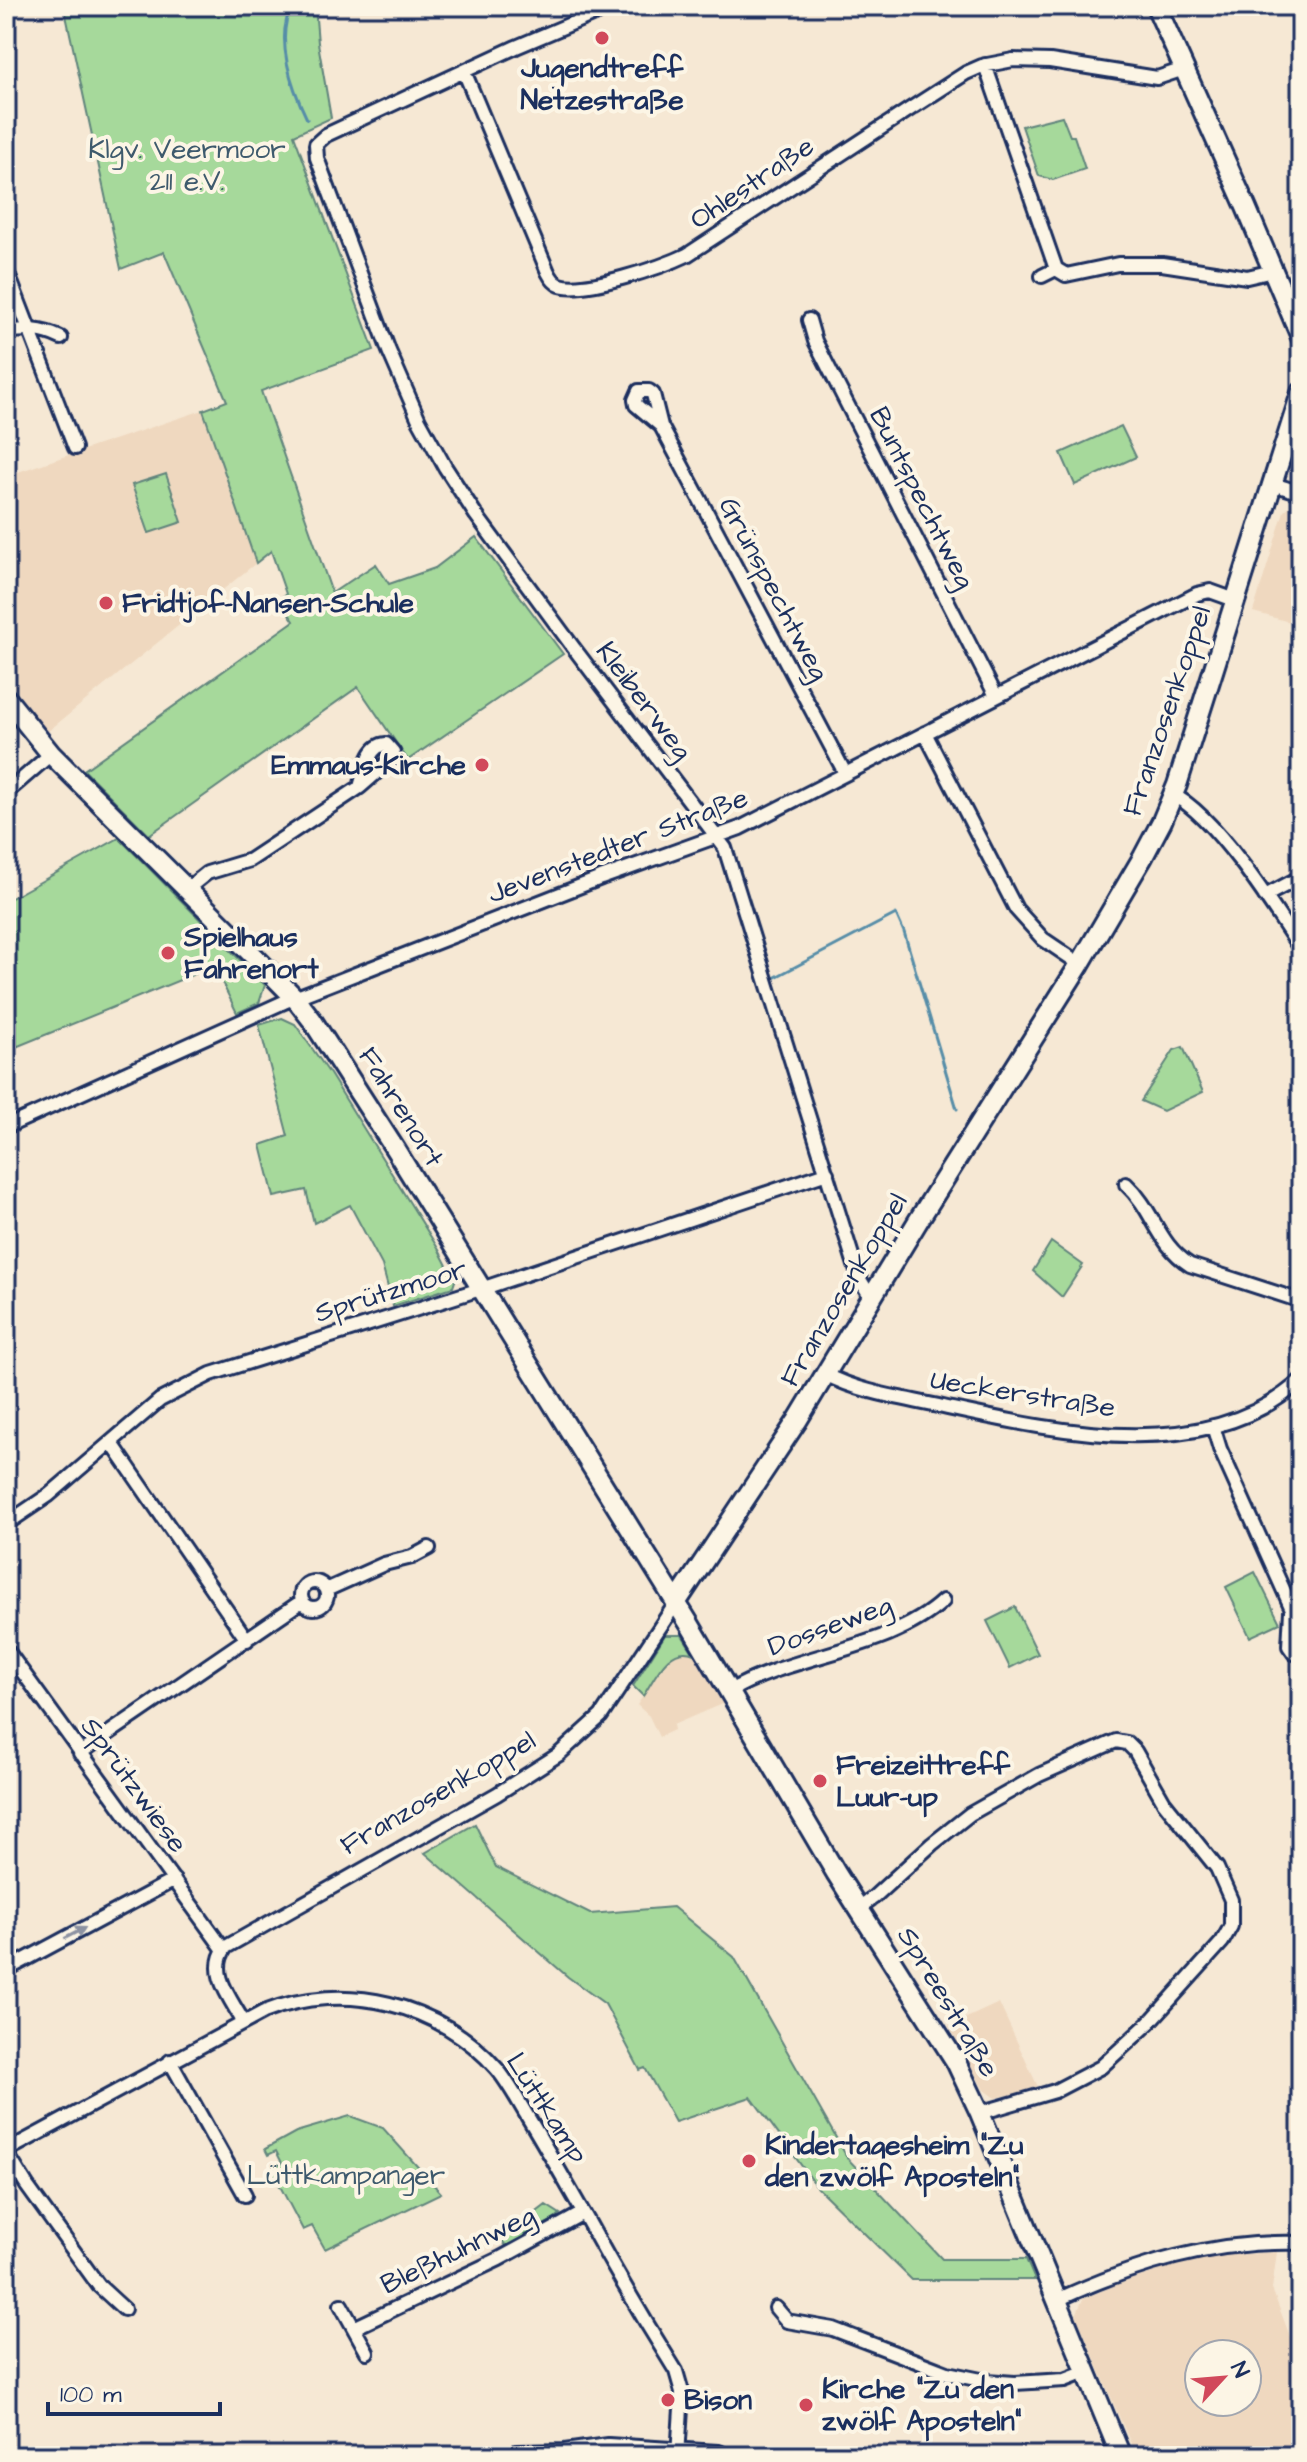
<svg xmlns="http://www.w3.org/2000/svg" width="1307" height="2462" font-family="'Architects Daughter',sans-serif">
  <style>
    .built { fill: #efd8bf; fill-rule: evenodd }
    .green { fill: #a6d99b; stroke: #60847c; stroke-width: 2 }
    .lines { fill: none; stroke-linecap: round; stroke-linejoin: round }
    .stream { stroke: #568da8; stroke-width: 3 }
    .street-casing { stroke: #1b2f5e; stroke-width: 18 }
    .secondary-casing { stroke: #1b2f5e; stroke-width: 24 }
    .primary-casing { stroke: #1b2f5e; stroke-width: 26 }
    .street { stroke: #fcf5e5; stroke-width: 12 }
    .secondary { stroke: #fcf5e5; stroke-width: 18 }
    .primary { stroke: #fcf5e5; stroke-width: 20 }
    .oneway { fill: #8c92a2 }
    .poi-dot { fill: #d1495b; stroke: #fcf5e5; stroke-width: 3 }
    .labels { text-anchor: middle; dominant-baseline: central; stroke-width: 8; stroke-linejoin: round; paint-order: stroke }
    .poi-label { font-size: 28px; font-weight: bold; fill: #1b2f5e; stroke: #fcf5e5; text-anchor: start }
    .park-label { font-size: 28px; fill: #3e5a6d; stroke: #fcf5e5 }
    .street-label { font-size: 28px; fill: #1b2f5e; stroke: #fcf5e5 }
  </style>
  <rect width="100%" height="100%" fill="#f6e8d4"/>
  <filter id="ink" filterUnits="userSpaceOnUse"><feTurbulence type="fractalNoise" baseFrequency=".0125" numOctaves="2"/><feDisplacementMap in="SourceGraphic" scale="16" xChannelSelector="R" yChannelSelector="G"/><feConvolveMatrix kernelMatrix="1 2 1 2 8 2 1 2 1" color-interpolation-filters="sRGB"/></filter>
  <g filter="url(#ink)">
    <path class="built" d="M 203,410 L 256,563 L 47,732 L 6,678 L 6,476 Z
      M 1292,504 L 1301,504 L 1301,625 L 1253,612 L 1284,511 Z
      M 685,1650 L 694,1654 L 724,1703 L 673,1725 L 674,1730 L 659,1737 L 649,1716 L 637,1705 L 668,1659 L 675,1653 Z
      M 999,2003 L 1039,2089 L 995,2098 L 984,2090 L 949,2026 Z
      M 1277,2252 L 1272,2289 L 1301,2365 L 1301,2456 L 1136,2456 L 1076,2315 L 1083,2299 L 1118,2284 L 1183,2263 L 1214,2256 ZM 1199,2354 L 1247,2354 L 1247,2402 L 1199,2402 Z"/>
    <path class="green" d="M 64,6 L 315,6 L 318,43 L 331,118 L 294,135 L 374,350 L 261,391 L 332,593 L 376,564 L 389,584 L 435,568 L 476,537 L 563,654 L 408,760 L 358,687 L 149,835 L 84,770 L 294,621 L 279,600 L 286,594 L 271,551 L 256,563 L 203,410 L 227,401 L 164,252 L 121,269 Z
      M 1062,116 L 1070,136 L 1074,136 L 1085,169 L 1053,180 L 1039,176 L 1022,126 Z
      M 1121,426 L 1136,457 L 1075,485 L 1061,453 Z
      M 166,474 L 182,522 L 149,533 L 132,485 Z
      M 119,838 L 265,985 L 259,1003 L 237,1013 L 214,966 L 6,1051 L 6,901 Z
      M 282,1018 L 295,1024 L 330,1074 L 439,1250 L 455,1281 L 453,1287 L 393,1306 L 382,1265 L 350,1205 L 314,1223 L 306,1190 L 274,1197 L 261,1145 L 288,1136 L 259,1025 Z
      M 1183,1047 L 1203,1092 L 1163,1111 L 1141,1101 L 1174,1050 Z
      M 1051,1242 L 1083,1265 L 1062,1297 L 1033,1271 Z
      M 1255,1572 L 1280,1623 L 1250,1637 L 1226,1587 Z
      M 1015,1607 L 1038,1654 L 1010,1668 L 987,1621 Z
      M 665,1635 L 682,1635 L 694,1654 C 669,1643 655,1678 643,1696 L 633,1686 Z
      M 475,1824 L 496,1867 L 590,1914 L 673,1907 L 734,1957 L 848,2159 L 942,2259 L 1026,2259 L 1035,2280 L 912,2280 L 818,2188 L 751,2097 L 675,2122 L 645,2068 L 640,2070 L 605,2004 L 568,1977 L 425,1853 Z
      M 350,2116 L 383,2128 L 441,2193 L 325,2249 L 312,2226 L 303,2230 L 271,2169 L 282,2163 L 276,2151 L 268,2155 L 265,2149 L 296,2132 Z
      M 546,2205 L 560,2214 L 556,2218 L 506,2246 L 501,2239 Z"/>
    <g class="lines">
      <path class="stream" d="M 292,6 C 274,38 292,88 307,119
        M 770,980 L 896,914 L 904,932 L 957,1109"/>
      <defs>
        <path id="street" d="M 613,6 L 516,47 L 326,135 L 316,144 L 317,158 L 389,351 L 419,420 L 445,467 L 476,515 L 573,647 L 725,848 L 859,1278 L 872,1299
          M 985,65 L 1056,269
          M 464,71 L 548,272 C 551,278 554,283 560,285 C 585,293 662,267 687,255 L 907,111 L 966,73 L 982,66 L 1013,60 L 1050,61 L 1157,78 L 1184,69
          M 6,269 L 75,448
          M 1042,276 L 1056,269 L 1066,275 L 1118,264 L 1162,264 L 1247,277 L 1273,271
          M 809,320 L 815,341 L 996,696
          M 6,332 C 27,329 41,328 61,338
          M 661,426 L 636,405 L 635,400 L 639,391 L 649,391 L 653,394 L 661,426 L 845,773
          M 1273,484 L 1301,493
          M 925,733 L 1016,909 L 1043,939 L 1080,964
          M 6,793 L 51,754
          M 1173,795 C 1215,815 1274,908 1301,950
          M 187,889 L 207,873 L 250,860 L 360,787 L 391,760 L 393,752 L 386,744 C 368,745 365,772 360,787
          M 1265,896 L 1301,877
          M 6,1127 L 284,1002 L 601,878 L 740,828 L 1197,594 L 1210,591 L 1235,600
          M 1126,1184 C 1155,1211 1156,1243 1190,1265 L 1301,1301
          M 825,1374 C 861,1393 903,1398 943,1407 C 1055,1431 1207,1467 1301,1380
          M 1213,1426 L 1220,1449 L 1301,1629
          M 111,1442 L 247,1640
          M 6,1524 L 49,1495 L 160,1400 L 211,1374 L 490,1286 L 827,1173
          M301 1595a13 13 0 1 1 26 0a13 13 0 1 1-26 0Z
          M 326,1590 L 384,1564 L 412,1557 L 429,1548
          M 1291,1611 L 1289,1646 L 1294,1653 L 1301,1653
          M 6,1649 L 224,1950
          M 730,1691 C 792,1654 891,1650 943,1601
          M 80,1753 L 302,1601
          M 857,1909 L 874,1897 L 932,1844 L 970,1814 L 1039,1775 L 1116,1741 L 1127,1743 L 1135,1751 L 1164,1802 L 1217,1868 L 1231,1900 L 1231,1926 L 1222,1942 L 1150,2022 L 1101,2067 L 1055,2091 L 980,2113
          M 6,1970 L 174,1880
          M 244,2023 C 231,1999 207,1972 226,1947 L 497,1794 L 558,1755 L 601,1716 L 676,1603
          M 170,2061 L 245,2195
          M 6,2151 L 264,2012 C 344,1980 440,2003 497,2069 C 508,2082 517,2099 526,2114 C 546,2147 565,2181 584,2214 C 613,2267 644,2320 676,2371 L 682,2392 L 678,2456
          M 6,2152 L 27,2186 L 99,2286 L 124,2309
          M 1057,2300 C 1135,2264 1214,2240 1301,2243
          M 341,2305 L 367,2352
          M 776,2308 L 787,2321 L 833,2329 L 947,2373 L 986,2381 L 1015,2383 L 1065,2380 L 1086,2372
          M 354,2328 L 499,2259 L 583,2213"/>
        <path id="secondary" d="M 1156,6 L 1246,207 L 1301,337
          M 6,698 L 51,754 L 239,941 L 295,998 L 312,1020 L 395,1149 L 690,1625 L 836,1873 L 956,2062 L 980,2113 L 1121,2456
          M 676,1603 L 797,1421 L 918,1221 L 1080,964 L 1143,857 L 1162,821 L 1177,785 L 1301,393"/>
        <path id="primary" d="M 517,2456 L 565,2455 L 608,2449 L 718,2456"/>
      </defs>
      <use href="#street" class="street-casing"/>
      <use href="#secondary" class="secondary-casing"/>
      <use href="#primary" class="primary-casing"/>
      <use href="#street" class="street"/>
      <use href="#secondary" class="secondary"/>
      <use href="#primary" class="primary"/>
    </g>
    <defs><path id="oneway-solid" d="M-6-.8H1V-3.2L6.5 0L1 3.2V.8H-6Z" transform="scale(2)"/></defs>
    <use class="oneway" href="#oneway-solid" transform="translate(75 1933) rotate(-28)"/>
  </g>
  <g class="poi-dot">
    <circle cx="602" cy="38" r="8"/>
    <circle cx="106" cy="603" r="8"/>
    <circle cx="482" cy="765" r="8"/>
    <circle cx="168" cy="953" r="8"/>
    <circle cx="820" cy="1781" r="8"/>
    <circle cx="749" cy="2161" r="8"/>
    <circle cx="668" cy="2400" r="8"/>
    <circle cx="806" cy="2405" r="8"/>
  </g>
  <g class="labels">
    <g class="poi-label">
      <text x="602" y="68" text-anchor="middle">Jugendtreff<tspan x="602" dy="32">Netzestraße</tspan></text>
      <text x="122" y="603">Fridtjof-Nansen-Schule</text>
      <text x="466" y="765" text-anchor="end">Emmaus-Kirche</text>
      <text x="184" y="937">Spielhaus<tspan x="184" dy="32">Fahrenort</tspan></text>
      <text x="836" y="1765">Freizeittreff<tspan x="836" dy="32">Luur-up</tspan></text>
      <text x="765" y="2145">Kindertagesheim "Zu<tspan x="765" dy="32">den zwölf Aposteln"</tspan></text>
      <text x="822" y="2389">Kirche "Zu den<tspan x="822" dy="32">zwölf Aposteln"</tspan></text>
      <text x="684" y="2400">Bison</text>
    </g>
    <g class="park-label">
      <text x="187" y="149">Klgv. Veermoor<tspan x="187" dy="32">211 e.V.</tspan></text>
      <text x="346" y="2175">Lüttkampanger</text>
    </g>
    <g class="street-label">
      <text transform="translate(752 183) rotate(-34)">Ohlestraße</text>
      <text transform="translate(922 498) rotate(63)">Buntspechtweg</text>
      <text transform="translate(774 589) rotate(62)">Grünspechtweg</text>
      <text transform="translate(644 701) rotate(53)">Kleiberweg</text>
      <text transform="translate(1167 711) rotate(-71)">Franzosenkoppel</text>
      <text transform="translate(618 846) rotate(-21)">Jevenstedter Straße</text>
      <text transform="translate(401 1107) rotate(58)">Fahrenort</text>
      <text transform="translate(844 1290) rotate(-59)">Franzosenkoppel</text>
      <text transform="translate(391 1291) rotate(-17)">Sprützmoor</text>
      <text transform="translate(1023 1394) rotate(9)">Ueckerstraße</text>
      <text transform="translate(830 1626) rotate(-20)">Dosseweg</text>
      <text transform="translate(134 1785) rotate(54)">Sprützwiese</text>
      <text transform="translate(438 1793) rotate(-30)">Franzosenkoppel</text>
      <text transform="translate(948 2002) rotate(59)">Spreestraße</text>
      <text transform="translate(547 2108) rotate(57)">Lüttkamp</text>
      <text transform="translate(458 2250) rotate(-26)">Bleßhuhnweg</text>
    </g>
  </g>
  <rect width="1307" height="2462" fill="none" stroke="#fcf5e5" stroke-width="32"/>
  <rect x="16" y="16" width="1275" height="2430" fill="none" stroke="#1b2f5e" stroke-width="3" filter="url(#ink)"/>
  <g transform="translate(1223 2378) rotate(64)"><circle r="38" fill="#fcf5e5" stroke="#a2a6af" stroke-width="2"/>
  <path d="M0-6L14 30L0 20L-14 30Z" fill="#d1495b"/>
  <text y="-12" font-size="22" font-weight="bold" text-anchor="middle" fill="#1b2f5e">N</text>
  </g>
  <path d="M48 2402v12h172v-12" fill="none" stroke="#1b2f5e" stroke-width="4"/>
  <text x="60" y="2402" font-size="24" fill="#1b2f5e" stroke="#fcf5e5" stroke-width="6" paint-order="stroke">100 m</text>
</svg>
